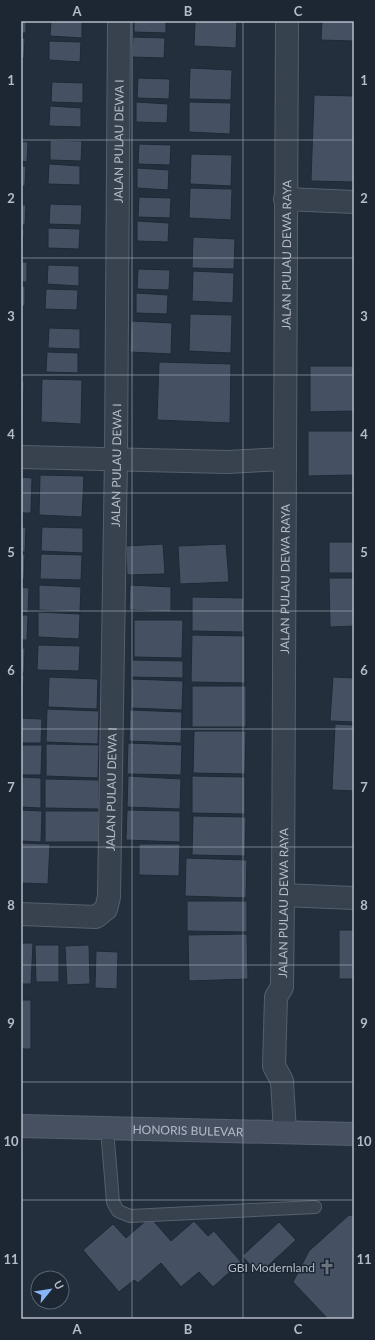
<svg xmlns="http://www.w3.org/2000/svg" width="375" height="1340" font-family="Lato,sans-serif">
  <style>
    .building { fill: #455162; stroke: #1f2835 }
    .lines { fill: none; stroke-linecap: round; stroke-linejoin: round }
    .lane-casing { stroke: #565f6c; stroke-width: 14 }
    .street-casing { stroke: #565f6c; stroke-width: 24 }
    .secondary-casing { stroke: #565f6c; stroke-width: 24 }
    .lane { stroke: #38414e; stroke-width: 12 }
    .street { stroke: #38414e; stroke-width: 22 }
    .secondary { stroke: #465061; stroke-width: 22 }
    .grid { fill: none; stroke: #b4bcc9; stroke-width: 1; stroke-opacity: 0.55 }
    .labels { text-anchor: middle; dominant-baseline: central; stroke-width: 3; stroke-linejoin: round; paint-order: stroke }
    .street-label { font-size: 12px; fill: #b4bcc9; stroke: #1d2633 }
    .poi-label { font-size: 12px; fill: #b4bcc9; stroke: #1d2633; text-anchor: end }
    .neatline { fill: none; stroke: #b4bcc9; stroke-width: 1.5 }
    .grid-label { font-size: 13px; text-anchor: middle; font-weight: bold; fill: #b4bcc9 }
  </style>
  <rect width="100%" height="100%" fill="#242f3e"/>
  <path class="building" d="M 21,21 L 26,21 L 26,33 L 21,33 Z
    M 51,21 L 82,21 L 82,38 L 50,36 Z
    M 134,21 L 166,21 L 166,33 L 134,32 Z
    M 195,21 L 237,21 L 236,48 L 194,46 Z
    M 322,21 L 354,21 L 354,41 L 321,40 Z
    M 133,37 L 165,38 L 164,58 L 132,57 Z
    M 21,38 L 25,38 L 24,58 L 21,58 Z
    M 49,41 L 81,42 L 80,62 L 49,60 Z
    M 190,68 L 232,70 L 231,100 L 189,99 Z
    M 138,78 L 170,79 L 169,99 L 137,98 Z
    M 52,82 L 83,83 L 83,103 L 51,102 Z
    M 314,95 L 354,96 L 354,182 L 311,181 Z
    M 136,102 L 168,104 L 167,123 L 136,122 Z
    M 189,102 L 231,103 L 230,134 L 189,132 Z
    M 50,106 L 81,108 L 81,127 L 49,126 Z
    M 50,140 L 82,141 L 81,161 L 50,160 Z
    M 21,141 L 28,142 L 27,162 L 21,161 Z
    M 139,144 L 171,145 L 170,165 L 138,164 Z
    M 191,154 L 232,155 L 231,186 L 190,184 Z
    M 49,164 L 80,166 L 80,185 L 48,184 Z
    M 21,166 L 26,166 L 25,186 L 21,186 Z
    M 137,168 L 169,170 L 168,190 L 137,188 Z
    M 190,188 L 232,189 L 231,220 L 189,218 Z
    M 139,197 L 171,198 L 170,218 L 138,217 Z
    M 50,204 L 82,205 L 81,225 L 49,224 Z
    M 21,205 L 26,205 L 25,225 L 21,225 Z
    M 137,221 L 169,223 L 168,242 L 137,241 Z
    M 48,228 L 80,229 L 79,249 L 48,248 Z
    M 21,229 L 24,230 L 23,250 L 21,250 Z
    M 193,237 L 235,239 L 234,269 L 192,268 Z
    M 21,262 L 27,262 L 27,282 L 21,282 Z
    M 48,265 L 79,266 L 79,286 L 47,284 Z
    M 138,269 L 170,270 L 169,290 L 137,289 Z
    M 193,271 L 234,273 L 233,303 L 192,301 Z
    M 21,286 L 25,286 L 25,306 L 21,306 Z
    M 46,289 L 78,290 L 77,310 L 45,309 Z
    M 136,293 L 168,295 L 167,314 L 136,313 Z
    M 190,314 L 232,315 L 231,353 L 189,351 Z
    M 131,321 L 172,323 L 171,354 L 130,352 Z
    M 49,328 L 80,329 L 80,349 L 48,348 Z
    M 47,352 L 78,353 L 78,373 L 46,372 Z
    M 159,362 L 231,364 L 230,423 L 157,420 Z
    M 310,366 L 354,366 L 354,411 L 310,412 Z
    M 42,379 L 82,380 L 81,424 L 41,422 Z
    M 21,382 L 24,382 L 23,423 L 21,423 Z
    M 308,431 L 354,431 L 354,475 L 308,476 Z
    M 40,475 L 84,476 L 82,517 L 39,515 Z
    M 21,477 L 32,478 L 31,513 L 21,513 Z
    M 21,527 L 26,527 L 25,552 L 21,552 Z
    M 42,527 L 83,528 L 83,553 L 41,551 Z
    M 329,542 L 354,542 L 354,573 L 329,573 Z
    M 163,544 L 165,574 L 127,575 L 126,546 Z
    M 226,544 L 229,582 L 180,584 L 178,546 Z
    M 21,554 L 25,554 L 24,579 L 21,579 Z
    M 41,554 L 82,555 L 81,580 L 40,579 Z
    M 329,578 L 354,578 L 354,626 L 330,627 Z
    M 39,585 L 81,587 L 80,612 L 39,610 Z
    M 130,585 L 171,587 L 171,612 L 129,610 Z
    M 21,587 L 29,588 L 28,613 L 21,612 Z
    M 192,597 L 244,598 L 243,632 L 192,631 Z
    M 38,612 L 80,614 L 79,639 L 38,637 Z
    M 21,615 L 28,615 L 27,640 L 21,640 Z
    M 134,620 L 183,620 L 182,658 L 134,657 Z
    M 192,635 L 245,636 L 245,683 L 191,682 Z
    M 38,645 L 80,646 L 79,671 L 37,670 Z
    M 21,648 L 25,648 L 24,673 L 21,673 Z
    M 132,660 L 183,661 L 183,678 L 132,677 Z
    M 21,675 L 24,675 L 23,700 L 21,700 Z
    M 49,677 L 98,679 L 97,709 L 48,707 Z
    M 333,677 L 354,678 L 354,722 L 330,721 Z
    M 132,679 L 183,681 L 182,710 L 131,708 Z
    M 192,686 L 246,686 L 246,727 L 192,727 Z
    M 47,709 L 99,711 L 98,744 L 46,742 Z
    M 130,710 L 182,712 L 181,743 L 129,741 Z
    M 21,718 L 42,719 L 41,743 L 21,743 Z
    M 335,724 L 354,725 L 354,791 L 332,790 Z
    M 194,731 L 246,731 L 245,774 L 193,773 Z
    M 128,743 L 182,745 L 181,775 L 127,774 Z
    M 46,744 L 99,745 L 98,778 L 46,776 Z
    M 21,745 L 42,745 L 41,775 L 21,775 Z
    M 128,776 L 181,779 L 180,809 L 127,807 Z
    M 192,776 L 245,777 L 245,814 L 192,813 Z
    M 21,777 L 41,778 L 41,808 L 21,807 Z
    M 45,779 L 99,780 L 99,809 L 45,808 Z
    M 21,810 L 42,811 L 41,842 L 21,841 Z
    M 127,810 L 180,811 L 180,842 L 126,840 Z
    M 45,811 L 99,811 L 99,842 L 45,842 Z
    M 193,816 L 246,817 L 245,856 L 192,855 Z
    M 21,843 L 50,844 L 48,884 L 21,883 Z
    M 139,844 L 180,844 L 179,876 L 139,875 Z
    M 186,858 L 247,860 L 246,898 L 185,896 Z
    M 187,901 L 247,901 L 247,932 L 187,931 Z
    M 339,930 L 354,930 L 354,979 L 339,979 Z
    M 247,934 L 248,979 L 189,981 L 188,935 Z
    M 21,943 L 33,943 L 31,984 L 21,984 Z
    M 35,945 L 59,945 L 59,982 L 36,982 Z
    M 89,945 L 90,984 L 67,985 L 65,946 Z
    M 96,951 L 118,952 L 117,989 L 95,988 Z
    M 21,1000 L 31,1000 L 31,1049 L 21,1049 Z
    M 349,1215 L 354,1216 L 354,1319 L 328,1319 L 293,1282 L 309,1251 Z
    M 150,1217 L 171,1241 L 194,1221 L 208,1236 L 214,1231 L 241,1262 L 213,1287 L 199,1272 L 181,1287 L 161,1263 L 138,1283 L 134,1280 L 119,1292 L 83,1250 L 113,1224 L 126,1238 Z
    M 279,1222 L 296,1240 L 259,1274 L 242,1256 Z"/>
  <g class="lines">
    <defs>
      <path id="lane" d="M 107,1129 L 113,1202 L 118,1211 L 130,1216 L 315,1207"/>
      <g id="street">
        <path d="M 285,199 L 354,202"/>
        <path d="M 21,457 L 227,462 L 285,459"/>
        <path d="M 283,895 L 354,898"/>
        <path id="s1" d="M 21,914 L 96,917 L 106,909 L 109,897 L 116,458 L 119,21"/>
        <path id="s2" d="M 285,1132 L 282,1081 L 274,1066 L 276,997 L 282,987 L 283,895 L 287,21"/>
      </g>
      <g id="secondary">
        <path id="s3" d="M 21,1126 L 354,1134"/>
      </g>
    </defs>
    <use href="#lane" class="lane-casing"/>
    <use href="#street" class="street-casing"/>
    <use href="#secondary" class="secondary-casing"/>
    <use href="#lane" class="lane"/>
    <use href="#street" class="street"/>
    <use href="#secondary" class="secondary"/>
  </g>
  <path class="grid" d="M 132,21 L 132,1319M 243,21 L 243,1319M 21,140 L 354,140M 21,258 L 354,258M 21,375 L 354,375M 21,493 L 354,493M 21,611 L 354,611M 21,729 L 354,729M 21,847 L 354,847M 21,965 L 354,965M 21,1082 L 354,1082M 21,1200 L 354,1200"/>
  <defs>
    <symbol id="church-bare" viewBox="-9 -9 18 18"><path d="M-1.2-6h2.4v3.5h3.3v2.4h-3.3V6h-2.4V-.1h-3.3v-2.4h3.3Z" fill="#6b7280" stroke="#1d2633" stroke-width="2.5" paint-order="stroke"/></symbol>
  </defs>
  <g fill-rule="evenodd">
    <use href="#church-bare" x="316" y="1256" width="22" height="22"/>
  </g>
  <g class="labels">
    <g class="street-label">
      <text stroke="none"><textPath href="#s1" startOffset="856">JALAN PULAU DEWA I</textPath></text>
      <text stroke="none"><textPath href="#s2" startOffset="881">JALAN PULAU DEWA RAYA</textPath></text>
      <text stroke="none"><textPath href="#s1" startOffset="532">JALAN PULAU DEWA I</textPath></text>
      <text stroke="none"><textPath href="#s2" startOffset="557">JALAN PULAU DEWA RAYA</textPath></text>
      <text stroke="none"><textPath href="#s1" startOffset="208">JALAN PULAU DEWA I</textPath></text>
      <text stroke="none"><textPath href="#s2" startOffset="233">JALAN PULAU DEWA RAYA</textPath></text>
      <text stroke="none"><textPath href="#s3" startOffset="167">HONORIS BULEVAR</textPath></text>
    </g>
    <g class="poi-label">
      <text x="315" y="1267">GBI Modernland</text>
    </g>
  </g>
  <rect width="375" height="1340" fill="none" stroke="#1d2633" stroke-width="44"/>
  <g transform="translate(50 1290) rotate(60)"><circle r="19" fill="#1d2633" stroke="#59626f"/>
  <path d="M0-3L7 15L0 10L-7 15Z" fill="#8ab4f8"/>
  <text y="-6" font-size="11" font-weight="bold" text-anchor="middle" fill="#b4bcc9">U</text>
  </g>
  <rect x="22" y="22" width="331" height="1296" class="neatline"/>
  <g class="grid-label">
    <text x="77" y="16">A</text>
    <text x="188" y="16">B</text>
    <text x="298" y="16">C</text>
    <text x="11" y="85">1</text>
    <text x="364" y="85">1</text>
    <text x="11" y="203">2</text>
    <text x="364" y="203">2</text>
    <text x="11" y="321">3</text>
    <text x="364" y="321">3</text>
    <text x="11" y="439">4</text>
    <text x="364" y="439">4</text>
    <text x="11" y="557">5</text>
    <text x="364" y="557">5</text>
    <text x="11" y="675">6</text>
    <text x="364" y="675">6</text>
    <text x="11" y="792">7</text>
    <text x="364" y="792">7</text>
    <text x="11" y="910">8</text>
    <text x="364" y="910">8</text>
    <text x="11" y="1028">9</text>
    <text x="364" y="1028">9</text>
    <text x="11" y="1146">10</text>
    <text x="364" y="1146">10</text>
    <text x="11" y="1264">11</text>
    <text x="364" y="1264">11</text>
    <text x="77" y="1334">A</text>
    <text x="188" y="1334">B</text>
    <text x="298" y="1334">C</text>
  </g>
</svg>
